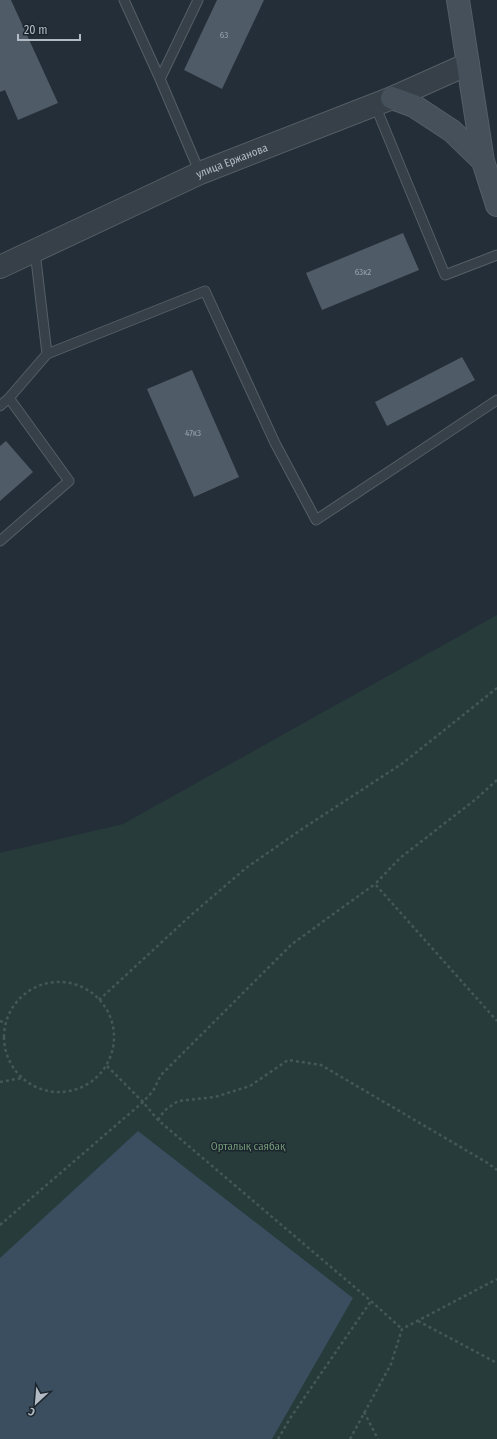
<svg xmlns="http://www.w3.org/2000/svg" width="497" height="1439" font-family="'Fira Sans Condensed',sans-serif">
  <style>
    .green { fill: #263b3a }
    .water { fill: #3a4e5f }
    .building { fill: #4f5b66 }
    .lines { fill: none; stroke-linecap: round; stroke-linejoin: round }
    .service-casing { stroke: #555e66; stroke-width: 11 }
    .tertiary-casing { stroke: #555e66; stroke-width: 24 }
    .secondary-casing { stroke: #555e66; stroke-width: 24 }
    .path { stroke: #455757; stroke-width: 2.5; stroke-dasharray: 3 3; stroke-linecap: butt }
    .service { stroke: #374048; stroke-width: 9 }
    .tertiary { stroke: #374048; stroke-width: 22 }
    .secondary { stroke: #45505b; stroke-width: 22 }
    .labels { text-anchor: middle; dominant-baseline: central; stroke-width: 3; stroke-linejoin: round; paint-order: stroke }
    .number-label { font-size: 9px; fill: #99a3ac }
    .street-label { font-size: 11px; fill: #b2bbc4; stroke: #1c252d }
    .park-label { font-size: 11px; fill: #729877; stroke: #1c252d }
  </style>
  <rect width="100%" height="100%" fill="#242e38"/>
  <path class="green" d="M 497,615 L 497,1439 L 0,1439 L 0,853 L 123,824 Z"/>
  <path class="water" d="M 138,1131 L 353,1298 L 272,1439 L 0,1439 L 0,1258 Z"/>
  <path class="building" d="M 0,0 L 11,0 L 58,103 L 18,120 L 5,90 L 0,92 Z
    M 217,0 L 264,0 L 222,89 L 184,70 Z
    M 403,233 L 419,270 L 322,310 L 306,273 Z
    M 462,357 L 475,380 L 387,426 L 375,402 Z
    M 192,370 L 239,477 L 194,497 L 147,389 Z
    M 6,441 L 33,472 L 0,501 L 0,446 Z"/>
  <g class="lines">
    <defs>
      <path id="service" d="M 124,0 L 160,79 L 200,173
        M 160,79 L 198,0
        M 375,105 L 445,275 L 497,255
        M 47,354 L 205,291 L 275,443 L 316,520 L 497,400
        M 9,398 L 47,354 L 35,251
        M 0,406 L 9,398 L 69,481 L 0,541"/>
      <g id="tertiary">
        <path id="s1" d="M 0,267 L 200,173 L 392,98 L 468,64"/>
      </g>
      <path id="secondary" d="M 458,0 L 483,161 L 497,205
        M 392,98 L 414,106 L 452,131 L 483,161"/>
    </defs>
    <use href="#service" class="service-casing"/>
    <use href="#tertiary" class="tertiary-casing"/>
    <use href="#secondary" class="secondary-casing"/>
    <path class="path" d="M 497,780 L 476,799 L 400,858 L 375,884 L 497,1021
      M4 1037a55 55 0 1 1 110 0a55 55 0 1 1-110 0Z
      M 99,1000 L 190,916 L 246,868 L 302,829 L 403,763 L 497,688
      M 0,1021 L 5,1023
      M 107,1066 L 143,1102 L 158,1120 L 371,1301 L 402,1329
      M 0,1082 L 22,1078
      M 158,1120 L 164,1111 L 178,1101 L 215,1097 L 250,1086 L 288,1060 L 321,1065 L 486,1162 L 497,1170
      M 0,1225 L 143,1102 L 153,1091 L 161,1075 L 292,944 L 375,884
      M 418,1321 L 497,1363
      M 364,1412 L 378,1439
      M 278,1439 L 291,1417 L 371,1301
      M 350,1439 L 391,1364 L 402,1329 L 497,1279"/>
    <use href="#service" class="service"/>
    <use href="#tertiary" class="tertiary"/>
    <use href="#secondary" class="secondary"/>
  </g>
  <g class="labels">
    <g class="number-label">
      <text x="224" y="35">63</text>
      <text x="363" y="272">63к2</text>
      <text x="193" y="433">47к3</text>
    </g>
    <g class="street-label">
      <text stroke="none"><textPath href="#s1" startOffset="255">улица Ержанова</textPath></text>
    </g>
    <g class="park-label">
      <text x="248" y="1146">Орталық саябақ</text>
    </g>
  </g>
  <g transform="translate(36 1403) rotate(206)" stroke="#1c252d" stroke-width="3" paint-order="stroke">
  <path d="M0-3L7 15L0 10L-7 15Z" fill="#b2bbc4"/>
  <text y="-6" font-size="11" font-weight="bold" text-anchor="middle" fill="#b2bbc4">С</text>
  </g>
  <path d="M18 34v6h62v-6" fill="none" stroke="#b2bbc4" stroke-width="2"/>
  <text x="24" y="34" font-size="12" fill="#b2bbc4" stroke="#1c252d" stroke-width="3" paint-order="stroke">20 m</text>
</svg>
